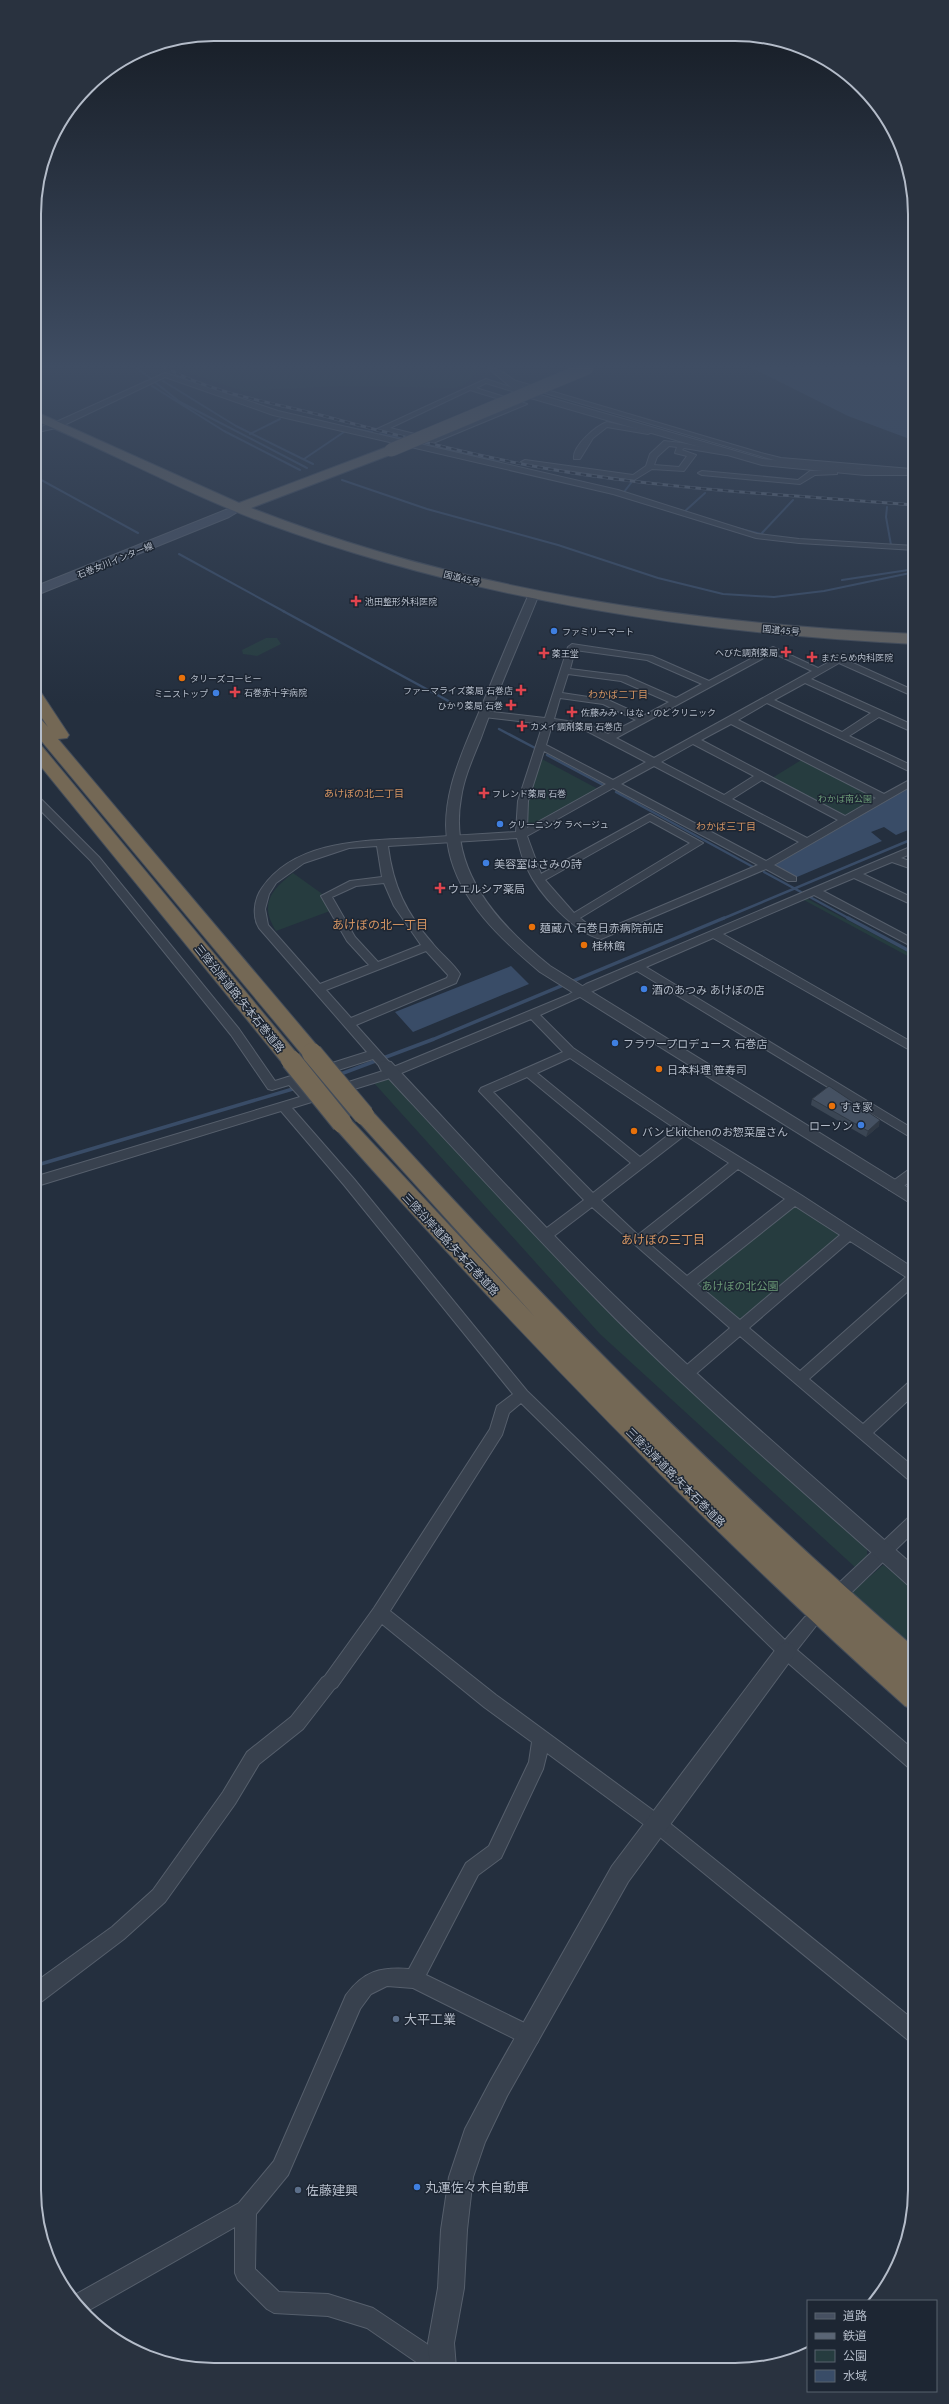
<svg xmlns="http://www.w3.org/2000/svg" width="949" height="2404" font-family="Lato,'Noto Sans JP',sans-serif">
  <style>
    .green { fill: #263c3f }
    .water { fill: #394c67 }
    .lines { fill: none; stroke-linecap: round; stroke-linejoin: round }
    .stream-far2 { stroke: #394c67; stroke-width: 2 }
    .stream-far1 { stroke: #394c67; stroke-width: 2.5 }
    .stream { stroke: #394c67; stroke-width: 3.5 }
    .minor-casing { stroke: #565f6c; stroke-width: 2 }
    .tertiary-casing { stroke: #565f6c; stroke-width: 2 }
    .secondary-casing { stroke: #565f6c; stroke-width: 2 }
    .trunk-casing { stroke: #434c59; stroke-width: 2 }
    .motorway-casing { stroke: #434c59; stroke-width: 2 }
    .minor { fill: #38414e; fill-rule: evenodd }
    .tertiary { fill: #38414e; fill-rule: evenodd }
    .secondary { fill: #465061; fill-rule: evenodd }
    .trunk { fill: #656462; fill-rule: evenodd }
    .motorway { fill: #746855; fill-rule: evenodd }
    .rail-casing { stroke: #5a6575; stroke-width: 3 }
    .rail { stroke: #1d2633; stroke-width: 2; stroke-dasharray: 5.5; stroke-linecap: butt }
    .trunk-bridge-casing { stroke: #434c59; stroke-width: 14; stroke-linecap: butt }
    .motorway-bridge-casing { stroke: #434c59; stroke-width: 22; stroke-linecap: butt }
    .trunk-bridge { stroke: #656462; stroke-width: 13 }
    .motorway-bridge { stroke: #746855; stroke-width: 20 }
    .wall { fill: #3b4654 }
    .shaded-wall { fill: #303945 }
    .building { fill: #455162; stroke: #303945 }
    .health-dot { fill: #e0444e; stroke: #1d2633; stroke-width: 1.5 }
    .shop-dot { fill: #3f7fe0; stroke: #1d2633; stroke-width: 1.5 }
    .food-dot { fill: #e8710a; stroke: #1d2633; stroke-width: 1.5 }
    .service-dot { fill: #5c6f8a; stroke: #1d2633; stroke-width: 1.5 }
    .labels { text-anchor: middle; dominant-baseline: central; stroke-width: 3; stroke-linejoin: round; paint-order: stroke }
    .far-street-label { font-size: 9px; fill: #b4bcc9; stroke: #1d2633 }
    .far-poi-label { font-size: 9px; fill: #b4bcc9; stroke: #1d2633; text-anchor: start }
    .far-park-label { font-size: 9px; fill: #6b9a76; stroke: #1d2633 }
    .far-neighbourhood-label { font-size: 10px; fill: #d59563; stroke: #1d2633 }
    .poi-label { font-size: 11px; fill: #b4bcc9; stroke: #1d2633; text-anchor: start }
    .street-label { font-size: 11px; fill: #b4bcc9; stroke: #1d2633 }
    .park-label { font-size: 11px; fill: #6b9a76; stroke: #1d2633 }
    .neighbourhood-label { font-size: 12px; fill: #d59563; stroke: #1d2633 }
    .near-poi-label { font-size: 13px; fill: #b4bcc9; stroke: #1d2633; text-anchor: start }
    .rim { fill: none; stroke: #b4bcc9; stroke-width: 2 }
  </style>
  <rect width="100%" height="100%" fill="#242f3e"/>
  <path class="green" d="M 174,368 L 481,368 L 481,369 L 464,385 L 454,388 L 339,386 L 243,391 Z
    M 266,638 L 277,638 L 281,644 L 257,656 L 243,654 L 242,650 Z
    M 540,758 L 598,789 L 528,828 L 524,827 L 525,810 Z
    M 803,759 L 877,798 L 847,815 L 843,814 L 772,778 Z
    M 293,873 L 321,893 L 330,911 L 276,931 C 259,904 271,890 293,873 Z
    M 806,898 L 915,956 L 915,960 L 802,899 Z
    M 387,1079 L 393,1080 L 867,1548 L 867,1556 L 856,1568 L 600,1334 L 374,1083 Z
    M 796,1198 L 850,1234 L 739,1329 L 687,1284 Z
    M 883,1565 L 915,1588 L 915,1648 L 851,1593 Z"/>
  <path class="water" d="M 752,368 L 915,368 L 915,441 L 848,416 Z
    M 915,784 L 915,827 L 896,835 L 884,827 L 871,832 L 882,841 L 797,877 L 774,868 L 775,865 Z
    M 511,966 L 529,984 L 413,1032 L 395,1012 Z"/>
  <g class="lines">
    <path class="stream-far2" d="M 137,368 L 180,402 L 307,468
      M 175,375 L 219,391
      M 163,381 L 236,426 L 313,464
      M 152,386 L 224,431 L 300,470
      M 346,427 L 372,432
      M 250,434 L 280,419
      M 380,434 L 404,439
      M 421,444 L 499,462
      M 304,459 L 344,432
      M 34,476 L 138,533
      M 342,480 L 427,509 L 558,545 L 658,578 L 723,594 L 774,597 L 824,591 L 915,572
      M 624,492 L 631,483
      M 887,507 L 886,517 L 891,545
      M 684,512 L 705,493
      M 733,527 L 769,536
      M 761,534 L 793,500
      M 179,554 L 285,612
      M 842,580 L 915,569"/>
    <path class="stream-far1" d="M 283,611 L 454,704
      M 499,729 L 537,749
      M 547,755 L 605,786
      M 616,792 L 755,868
      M 764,872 L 801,892
      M 810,897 L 850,919
      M 722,919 L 915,838"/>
    <path class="stream" d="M 848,918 L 915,954
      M 338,1075 L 434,1039 L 724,918
      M 34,1166 L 296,1088"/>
    <defs>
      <path id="minor" d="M 165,373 L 278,411 L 618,490 L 757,534 L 799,539 L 915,546 L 915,550 L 799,543 L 756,538 L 613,494 L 273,415 L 165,377 L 60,427 L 34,433 L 34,429 L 54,423 Z
        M 506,378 L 761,453 L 781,458 L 911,469 L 915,471 L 911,473 L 781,462 L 504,381 L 503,380 Z
        M 486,379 L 519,390 L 515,392 L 486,383 L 476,388 L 527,404 L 433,443 L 427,443 L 427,439 L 516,404 L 470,390 L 390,428 L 415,434 L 415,438 L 375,430 Z
        M 607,422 L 652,432 L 648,434 L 607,427 L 593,438 L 580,459 L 574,459 C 572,446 596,426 607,422 Z
        M 664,441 L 682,443 L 730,453 L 726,455 L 684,448 L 682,450 L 696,455 L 684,471 L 652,469 L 634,480 L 525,464 L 521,462 L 525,460 L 633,475 L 646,466 L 650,454 ZM 669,446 L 677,447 L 675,453 L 687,456 L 679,467 L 654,465 L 657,457 Z
        M 834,470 L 837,470 L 837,474 L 815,475 L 800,484 L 702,475 L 698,473 L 702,471 L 798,480 L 810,471 Z
        M 912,521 L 915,521 L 915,534 L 908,531 Z
        M 572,644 L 652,656 L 709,681 L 773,647 L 818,668 L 836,658 L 842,658 L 915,691 L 915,697 L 839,663 L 811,679 L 915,726 L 915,733 L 879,717 L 849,736 L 915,767 L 915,774 L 767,703 L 738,720 L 884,794 L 915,777 L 915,784 L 774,865 L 796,877 L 796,881 L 788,881 L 766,869 L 601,939 C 574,933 538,893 527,868 C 522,859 520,848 517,838 L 388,846 C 393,886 406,913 433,944 C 441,954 453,963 460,974 L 456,983 L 356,1025 L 390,1063 L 391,1068 L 568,995 L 586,984 L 915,845 L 915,852 L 901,858 L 915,863 L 915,870 L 892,862 L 863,874 L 915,899 L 915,906 L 854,878 L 823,891 L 915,940 L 915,948 L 814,895 L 723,934 L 915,1044 L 915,1053 L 713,938 L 646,967 L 915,1130 L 915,1140 L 637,971 L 540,1015 L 573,1048 L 689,1126 L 801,1195 L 915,1269 L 915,1285 L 809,1379 L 863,1424 L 910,1381 L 915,1379 L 915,1394 L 873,1433 L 915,1468 L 915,1483 L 910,1481 L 740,1336 L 691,1378 L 686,1380 L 681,1378 L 679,1374 L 681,1370 L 730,1328 L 592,1207 L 550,1239 L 540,1239 L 538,1236 L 540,1233 L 584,1200 L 479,1091 L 481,1088 L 563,1052 L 531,1019 L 387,1079 L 292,1108 L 354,1179 L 527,1391 L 785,1640 L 805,1617 L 811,1615 L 817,1617 L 819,1622 L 797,1650 L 915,1751 L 915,1770 L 909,1768 L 780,1656 L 521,1403 L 509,1413 L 502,1435 L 390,1611 L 496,1695 L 662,1817 L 915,2021 L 915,2042 L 908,2040 L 650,1829 L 547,1753 L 543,1769 L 501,1858 L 478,1875 L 426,1975 L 537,2029 L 540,2036 L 537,2043 L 530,2046 L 523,2043 L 413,1988 L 387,1986 L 371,1994 L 360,2009 L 288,2175 L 256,2214 L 255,2269 L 279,2292 L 328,2294 L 373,2308 L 451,2360 L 454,2368 L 425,2368 L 367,2328 L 328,2316 L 274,2313 L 267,2309 L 238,2280 L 235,2273 L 235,2227 L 84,2313 L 71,2297 L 239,2203 L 274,2161 L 346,1995 C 364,1971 380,1967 409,1969 L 466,1863 L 489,1846 L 529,1762 L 532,1742 L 484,1707 L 382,1624 L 337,1687 L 334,1689 L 303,1729 L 259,1764 L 235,1804 L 165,1902 L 124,1939 L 41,2002 L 34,2004 L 34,1983 L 112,1927 L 153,1890 L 223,1792 L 247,1752 L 291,1717 L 322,1678 L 325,1676 L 374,1608 L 490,1429 L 497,1406 L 513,1394 L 344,1185 L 281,1111 L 34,1187 L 34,1177 L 300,1097 L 289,1085 L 272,1090 L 268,1089 L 231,1035 L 91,861 L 34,804 L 34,795 L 38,796 L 99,857 L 239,1029 L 275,1081 L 367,1052 L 259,928 C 252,917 254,899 262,888 C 296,839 366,841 418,838 C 451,836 483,834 516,832 L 518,801 L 543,724 L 484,717 L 479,714 L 484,711 L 545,718 L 568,647 ZM 575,650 L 647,660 L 702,684 L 676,698 L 626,676 L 570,669 ZM 773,653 L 812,671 L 654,758 L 616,738 ZM 568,674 L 621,681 L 669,702 L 643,716 L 608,700 L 562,693 ZM 805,683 L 871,713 L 842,732 L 774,700 ZM 560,698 L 603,704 L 636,720 L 608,734 L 588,724 L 554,719 ZM 731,724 L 876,798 L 845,816 L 701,740 ZM 552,725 L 583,729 L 646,762 L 613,780 L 546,745 ZM 693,744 L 754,776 L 724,795 L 661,762 ZM 544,751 L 606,784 L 527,828 L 528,801 ZM 654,766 L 799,842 L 766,861 L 621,784 ZM 762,780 L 838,820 L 807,838 L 732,799 ZM 613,788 L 758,865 L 600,932 L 597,932 L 580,918 L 703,843 L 650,814 L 541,874 L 527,836 ZM 650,821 L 690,843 L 574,913 L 545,880 ZM 377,846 L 382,877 L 350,881 L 321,896 L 347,941 L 369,965 L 320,984 L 268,925 L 265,909 L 269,894 L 276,883 L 304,863 L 349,848 ZM 384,883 L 394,906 L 421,945 L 378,962 L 355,937 L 332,897 L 356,886 ZM 426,951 L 448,975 L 447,978 L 351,1018 L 326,990 ZM 570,1058 L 676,1129 L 640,1157 L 537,1073 ZM 373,1059 L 382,1069 L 386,1070 L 311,1094 L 300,1082 ZM 527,1077 L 631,1163 L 593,1193 L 493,1092 ZM 685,1135 L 729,1163 L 638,1235 L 601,1200 ZM 738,1169 L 785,1199 L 687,1276 L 647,1242 ZM 795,1206 L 840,1235 L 740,1320 L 697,1284 ZM 850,1241 L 906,1277 L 800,1371 L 749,1328 Z
        M 915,1165 L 915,1177 L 899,1190 L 889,1190 L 888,1187 L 889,1184 Z
        M 915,1514 L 915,1531 L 852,1592 L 846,1594 L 840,1592 L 838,1587 L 840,1582 L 910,1516 Z"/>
      <path id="tertiary" d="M 488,368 C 505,368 517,386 533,393 L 763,459 L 865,469 L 915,469 L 915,475 L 865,475 L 762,465 L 527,397 L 518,393 Z
        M 534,591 L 539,594 C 520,642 498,689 481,738 C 473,758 464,777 461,798 C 448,871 498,924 550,966 L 915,1192 L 915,1206 L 540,972 C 502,940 460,902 449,851 C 437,800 464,749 483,703 C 498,666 513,630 529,594 Z
        M 386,1061 L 391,1062 C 470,1146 546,1231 629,1310 C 722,1399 819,1482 915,1567 L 915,1588 L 908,1585 C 810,1497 708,1411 615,1318 C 535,1237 458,1153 381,1070 L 379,1066 L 381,1062 Z
        M 786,1642 L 793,1645 L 796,1651 L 793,1657 L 628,1882 L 507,2096 L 485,2142 L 473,2177 L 467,2230 L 464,2288 L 454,2343 L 456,2368 L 430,2368 L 428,2343 L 438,2288 L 441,2230 L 449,2177 L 465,2129 L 491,2080 L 612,1866 L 779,1645 Z"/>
      <path id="secondary" d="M 238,505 L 244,508 L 229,517 L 34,596 L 34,587 Z"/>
      <path id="trunk" d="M 34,411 L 239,503 L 387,447 L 395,447 L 397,450 L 395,453 L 251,508 C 463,591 688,623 915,634 L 915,644 C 693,633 475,600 265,523 C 186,494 112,452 34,420 Z"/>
      <path id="motorway" d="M 34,689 L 40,691 L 69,735 L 67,738 L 58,739 L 319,1048 L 322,1053 L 319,1058 L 312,1060 L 305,1058 L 34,732 L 34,716 L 40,718 L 48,727 L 34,706 Z
        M 34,742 L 40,744 L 298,1055 L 301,1060 L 298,1065 L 291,1067 L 284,1065 L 34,758 Z
        M 364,1108 L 371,1110 C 543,1300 721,1481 915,1648 L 915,1710 L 905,1706 C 703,1525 515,1331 335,1128 L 331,1123 L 335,1118 L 342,1116 L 349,1118 L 535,1317 L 357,1120 L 354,1115 L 357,1110 Z"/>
    </defs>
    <use href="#minor" class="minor-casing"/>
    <use href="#tertiary" class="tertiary-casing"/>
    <use href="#secondary" class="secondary-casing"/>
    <use href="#trunk" class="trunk-casing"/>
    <use href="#motorway" class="motorway-casing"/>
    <use href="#minor" class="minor"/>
    <use href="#tertiary" class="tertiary"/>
    <use href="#secondary" class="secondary"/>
    <use href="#trunk" class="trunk"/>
    <use href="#motorway" class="motorway"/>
    <defs>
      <path id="rail" d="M 166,368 C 215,394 270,402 324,416 C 410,439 497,462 586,475 C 695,491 805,496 915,505"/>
    </defs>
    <use href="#rail" class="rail-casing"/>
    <use href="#rail" class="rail"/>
    <defs>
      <path id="trunk-bridge" d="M 391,450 L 587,368"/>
      <path id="motorway-bridge" d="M 312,1053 L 364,1115
        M 291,1060 L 342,1123"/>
    </defs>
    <use href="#trunk-bridge" class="trunk-bridge-casing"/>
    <use href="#motorway-bridge" class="motorway-bridge-casing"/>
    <use href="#trunk-bridge" class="trunk-bridge"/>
    <use href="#motorway-bridge" class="motorway-bridge"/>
  </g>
  <path class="wall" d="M 812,1099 L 879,1126 L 866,1137 L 811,1105 Z"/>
  <path class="shaded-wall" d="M 880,1120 L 879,1126 L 866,1137 L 868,1131 Z"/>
  <path class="building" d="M 829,1086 L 880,1120 L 868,1131 L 812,1099 Z"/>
  <linearGradient id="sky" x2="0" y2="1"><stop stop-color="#141a22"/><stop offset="0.52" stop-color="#3f4d63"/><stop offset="1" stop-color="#3f4d63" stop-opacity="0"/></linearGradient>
  <rect width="949" height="704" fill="url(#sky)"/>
  <g class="health-dot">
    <path d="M354 595h4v4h4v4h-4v4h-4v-4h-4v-4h4z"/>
    <path d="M784 646h4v4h4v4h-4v4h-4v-4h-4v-4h4z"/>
    <path d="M542 647h4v4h4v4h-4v4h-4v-4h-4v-4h4z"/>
    <path d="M810 651h4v4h4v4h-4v4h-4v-4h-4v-4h4z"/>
    <path d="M519 684h4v4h4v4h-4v4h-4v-4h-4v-4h4z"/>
    <path d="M233 686h4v4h4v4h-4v4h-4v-4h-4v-4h4z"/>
    <path d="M509 699h4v4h4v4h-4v4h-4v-4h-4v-4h4z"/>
    <path d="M570 706h4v4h4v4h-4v4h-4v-4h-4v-4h4z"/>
    <path d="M520 720h4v4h4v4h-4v4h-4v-4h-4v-4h4z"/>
    <path d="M482 787h4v4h4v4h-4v4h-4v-4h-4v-4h4z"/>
    <path d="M438 882h4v4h4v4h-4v4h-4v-4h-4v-4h4z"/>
  </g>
  <g class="shop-dot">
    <circle cx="554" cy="631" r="4"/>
    <circle cx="216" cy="693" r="4"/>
    <circle cx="500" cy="824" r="4"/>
    <circle cx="486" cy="863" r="4"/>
    <circle cx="644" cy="989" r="4"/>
    <circle cx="615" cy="1043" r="4"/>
    <circle cx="861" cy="1125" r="4"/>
    <circle cx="417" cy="2187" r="4"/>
  </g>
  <g class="food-dot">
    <circle cx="182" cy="678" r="4"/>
    <circle cx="532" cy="927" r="4"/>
    <circle cx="584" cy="945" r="4"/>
    <circle cx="659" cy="1069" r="4"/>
    <circle cx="832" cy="1106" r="4"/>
    <circle cx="634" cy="1131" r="4"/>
  </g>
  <g class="service-dot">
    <circle cx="396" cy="2019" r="4"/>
    <circle cx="298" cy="2190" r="4"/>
  </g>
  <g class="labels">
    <g class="far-street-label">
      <text transform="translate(115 560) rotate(-22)">石巻女川インター線</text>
      <text transform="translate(462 578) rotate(13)">国道45号</text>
      <text transform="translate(781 630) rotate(5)">国道45号</text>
    </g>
    <g class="far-poi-label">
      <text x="365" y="601">池田整形外科医院</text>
      <text x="562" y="631">ファミリーマート</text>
      <text x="778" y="652" text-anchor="end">へびた調剤薬局</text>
      <text x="552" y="653">薬王堂</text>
      <text x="821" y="657">まだらめ内科医院</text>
      <text x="190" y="678">タリーズコーヒー</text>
      <text x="513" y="690" text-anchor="end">ファーマライズ薬局 石巻店</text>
      <text x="244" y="692">石巻赤十字病院</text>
      <text x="208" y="693" text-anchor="end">ミニストップ</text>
      <text x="503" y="705" text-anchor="end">ひかり薬局 石巻</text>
      <text x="581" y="712">佐藤みみ・はな・のどクリニック</text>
      <text x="530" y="726">カメイ調剤薬局 石巻店</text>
      <text x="492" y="793">フレンド薬局 石巻</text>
      <text x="508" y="824">クリーニング ラベージュ</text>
    </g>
    <g class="far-park-label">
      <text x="845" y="798">わかば南公園</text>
    </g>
    <g class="far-neighbourhood-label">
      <text x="618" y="694">わかば二丁目</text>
      <text x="364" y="793">あけぼの北二丁目</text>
      <text x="726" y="826">わかば三丁目</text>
    </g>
    <g class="poi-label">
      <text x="494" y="863">美容室はさみの詩</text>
      <text x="448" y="888">ウエルシア薬局</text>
      <text x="540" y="927">麺蔵八 石巻日赤病院前店</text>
      <text x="592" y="945">桂林館</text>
      <text x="652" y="989">酒のあつみ あけぼの店</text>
      <text x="623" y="1043">フラワープロデュース 石巻店</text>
      <text x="667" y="1069">日本料理 笹寿司</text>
      <text x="840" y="1106">すき家</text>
      <text x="853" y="1125" text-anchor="end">ローソン</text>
      <text x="642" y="1131">バンビkitchenのお惣菜屋さん</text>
    </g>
    <g class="street-label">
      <text transform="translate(240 998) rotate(51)">三陸沿岸道路;矢本石巻道路</text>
      <text transform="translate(451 1244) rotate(47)">三陸沿岸道路;矢本石巻道路</text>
      <text transform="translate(676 1477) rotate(45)">三陸沿岸道路;矢本石巻道路</text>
    </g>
    <g class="park-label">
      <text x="740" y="1285">あけぼの北公園</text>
    </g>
    <g class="neighbourhood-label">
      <text x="380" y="924">あけぼの北一丁目</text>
      <text x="663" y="1239">あけぼの三丁目</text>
    </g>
    <g class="near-poi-label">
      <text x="404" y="2019">大平工業</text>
      <text x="425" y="2187">丸運佐々木自動車</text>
      <text x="306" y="2190">佐藤建興</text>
    </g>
  </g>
  <path d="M0 0H949V2404H0ZM214 41H735A173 173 0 0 1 908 214V2190A173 173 0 0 1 735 2363H214A173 173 0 0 1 41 2190V214A173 173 0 0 1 214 41Z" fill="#29323f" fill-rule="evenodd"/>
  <path class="rim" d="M214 41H735A173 173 0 0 1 908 214V2190A173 173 0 0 1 735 2363H214A173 173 0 0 1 41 2190V214A173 173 0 0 1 214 41Z"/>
  <rect x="807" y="2300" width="130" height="92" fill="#1d2633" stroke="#59626f"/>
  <rect x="815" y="2313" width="20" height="6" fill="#465061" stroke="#59626f"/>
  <text x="843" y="2320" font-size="12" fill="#b4bcc9">道路</text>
  <rect x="815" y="2333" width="20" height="6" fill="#5a6575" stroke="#59626f"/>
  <text x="843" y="2340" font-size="12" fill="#b4bcc9">鉄道</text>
  <rect x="815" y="2350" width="20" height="12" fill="#263c3f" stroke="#59626f"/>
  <text x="843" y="2360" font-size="12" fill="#b4bcc9">公園</text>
  <rect x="815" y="2370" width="20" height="12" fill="#394c67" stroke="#59626f"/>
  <text x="843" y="2380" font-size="12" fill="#b4bcc9">水域</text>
</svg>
